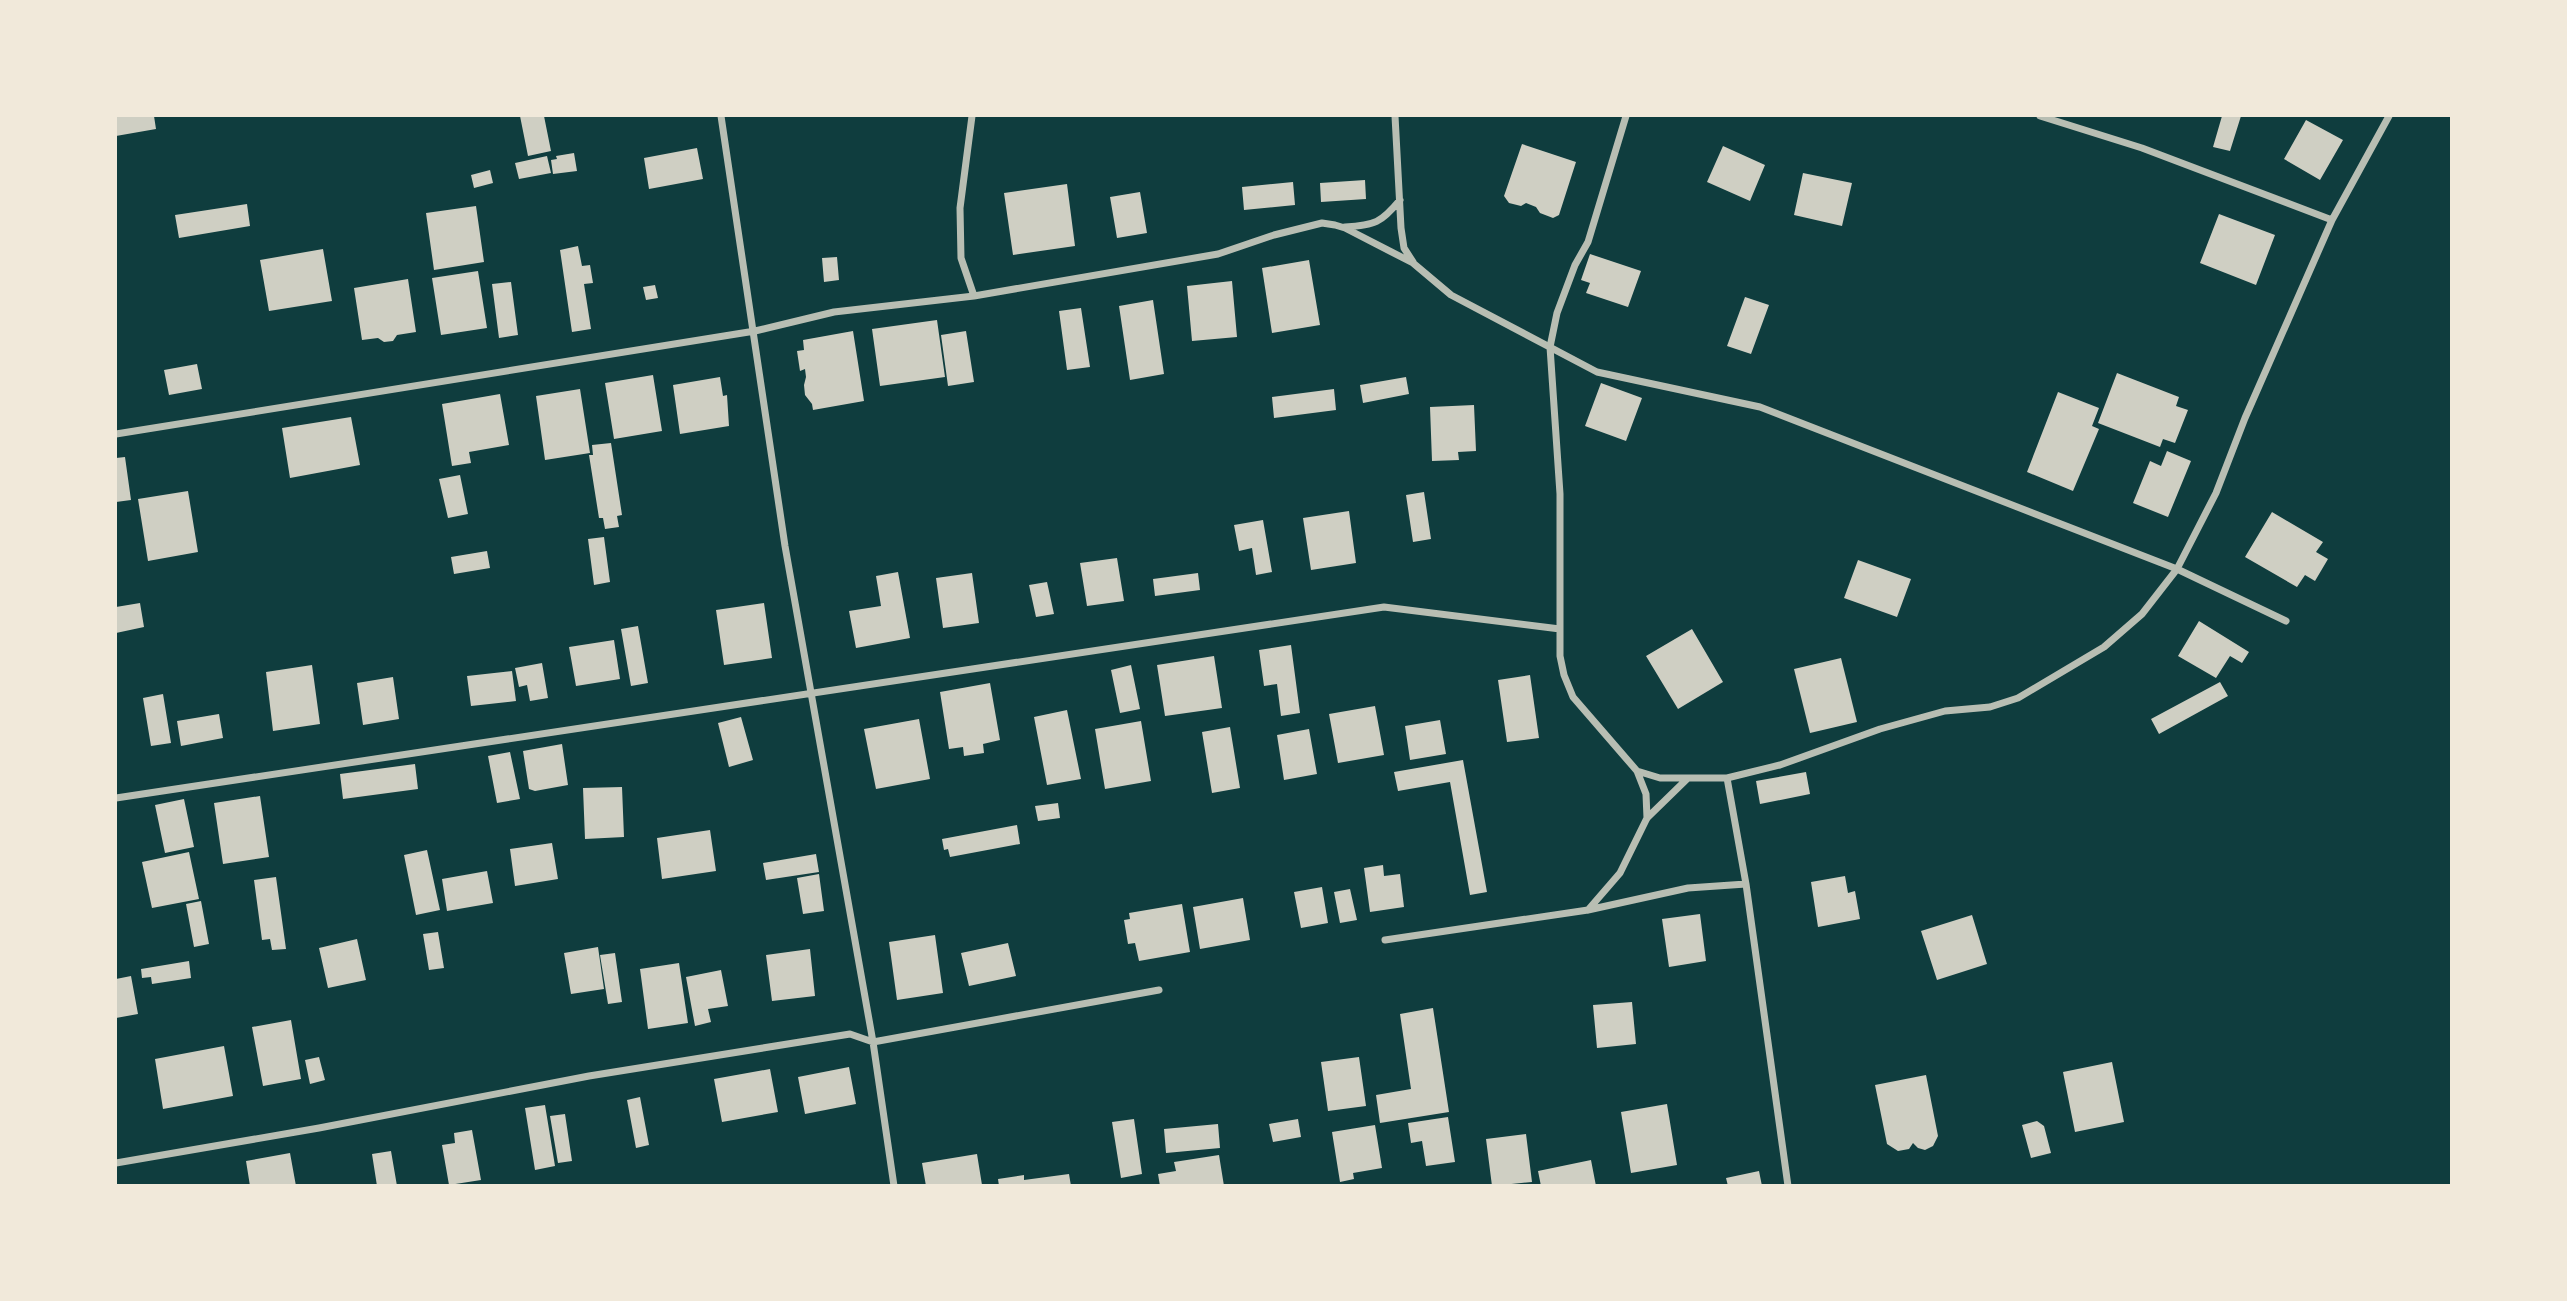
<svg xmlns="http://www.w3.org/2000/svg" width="2567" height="1301" font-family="'PT Sans Narrow',sans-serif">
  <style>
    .building { fill: #cfcfc3 }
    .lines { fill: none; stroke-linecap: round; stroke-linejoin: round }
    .minor { stroke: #b8beb3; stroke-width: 7 }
  </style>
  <rect width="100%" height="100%" fill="#0f3d3e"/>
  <path class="building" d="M 116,116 L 154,116 L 156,129 L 116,136 Z
    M 520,116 L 544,116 L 551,151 L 528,156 Z
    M 2222,116 L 2241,116 L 2230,151 L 2213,147 Z
    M 2306,120 L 2343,140 L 2320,180 L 2284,159 Z
    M 1522,144 L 1576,162 L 1559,215 L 1553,218 L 1540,213 L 1536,207 L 1526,203 L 1521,206 L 1509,203 L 1504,196 Z
    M 1723,146 L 1765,165 L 1750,201 L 1707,182 Z
    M 697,148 L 703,179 L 649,189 L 644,158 Z
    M 574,153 L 577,171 L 553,174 L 551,160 L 557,159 L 556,156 Z
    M 547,156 L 551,173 L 519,179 L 515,163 Z
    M 490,170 L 493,183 L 474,188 L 471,175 Z
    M 1803,173 L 1852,183 L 1842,226 L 1794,215 Z
    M 1365,180 L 1366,199 L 1321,202 L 1320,183 Z
    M 1293,182 L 1295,205 L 1244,210 L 1242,187 Z
    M 1067,184 L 1075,246 L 1013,255 L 1004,193 Z
    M 1140,192 L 1147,233 L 1117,238 L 1110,197 Z
    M 247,204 L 250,226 L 179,238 L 175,215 Z
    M 476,206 L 484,262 L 434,270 L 426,213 Z
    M 2219,214 L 2275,235 L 2256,285 L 2200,263 Z
    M 578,246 L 582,266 L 590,265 L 593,283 L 584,284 L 591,329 L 572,332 L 560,250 Z
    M 323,249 L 332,301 L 269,311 L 260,260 Z
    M 1590,254 L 1641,271 L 1628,307 L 1586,293 L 1590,283 L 1581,280 Z
    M 837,257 L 839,280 L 824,282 L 822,258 Z
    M 1309,260 L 1320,325 L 1272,333 L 1262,268 Z
    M 478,271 L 487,328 L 441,335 L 432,278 Z
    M 408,279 L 416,332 L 397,335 L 393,341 L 384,342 L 378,338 L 362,340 L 354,288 Z
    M 1232,281 L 1237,337 L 1192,341 L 1187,286 Z
    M 511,282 L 518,335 L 499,338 L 492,284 Z
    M 655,285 L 658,298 L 646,300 L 643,287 Z
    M 1745,297 L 1769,305 L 1751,354 L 1727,346 Z
    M 1153,300 L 1164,374 L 1130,380 L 1119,306 Z
    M 1081,308 L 1090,367 L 1067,370 L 1059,311 Z
    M 937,320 L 945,377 L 880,386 L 872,329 Z
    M 853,331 L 864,401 L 813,410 L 812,404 L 805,395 L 804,385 L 806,377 L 805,369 L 800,371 L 797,351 L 804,350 L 803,340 Z
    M 966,331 L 974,382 L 948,386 L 941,335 Z
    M 197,364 L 202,389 L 169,395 L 164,370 Z
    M 2117,373 L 2179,397 L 2176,406 L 2188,410 L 2175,443 L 2163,439 L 2160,447 L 2098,423 Z
    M 653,375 L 662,431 L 614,439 L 605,383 Z
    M 720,377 L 723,396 L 727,395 L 729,426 L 680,434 L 673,385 Z
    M 1406,377 L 1409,394 L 1363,403 L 1360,385 Z
    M 1601,383 L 1642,398 L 1626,441 L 1585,426 Z
    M 580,389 L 590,453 L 545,460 L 536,396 Z
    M 1334,389 L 1336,410 L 1274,418 L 1272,397 Z
    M 2058,392 L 2099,408 L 2092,426 L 2099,429 L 2073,491 L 2027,472 Z
    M 500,394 L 509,445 L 469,452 L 471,463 L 452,466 L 442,404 Z
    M 1474,405 L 1476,451 L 1458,452 L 1459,460 L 1432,461 L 1430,407 Z
    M 351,417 L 360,465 L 290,478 L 282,428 Z
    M 611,443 L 622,515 L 617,516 L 619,527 L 605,529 L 603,518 L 599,518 L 589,455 L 593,455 L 592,445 Z
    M 2167,451 L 2191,461 L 2168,517 L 2133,503 L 2150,461 L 2161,466 Z
    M 125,457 L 131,500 L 116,502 L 116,458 Z
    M 460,475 L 468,514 L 448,518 L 439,479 Z
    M 188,491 L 198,552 L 148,561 L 138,499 Z
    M 1424,492 L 1431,539 L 1413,542 L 1406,495 Z
    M 1349,511 L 1356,563 L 1311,570 L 1303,518 Z
    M 2272,512 L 2323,542 L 2316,552 L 2328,559 L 2315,581 L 2305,575 L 2297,587 L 2245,557 Z
    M 1263,520 L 1272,572 L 1256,575 L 1252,548 L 1239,551 L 1234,525 Z
    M 604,537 L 610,582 L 594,585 L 588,539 Z
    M 487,551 L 490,568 L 454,574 L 451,557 Z
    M 1117,558 L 1124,601 L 1087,606 L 1080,563 Z
    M 1858,560 L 1911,579 L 1897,617 L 1844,598 Z
    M 898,572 L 910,638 L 856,648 L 849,611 L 881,606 L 876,576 Z
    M 972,573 L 979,623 L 943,628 L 936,578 Z
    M 1198,573 L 1200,590 L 1155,596 L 1153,579 Z
    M 1047,582 L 1054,614 L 1036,617 L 1029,585 Z
    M 140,603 L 144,627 L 116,633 L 116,607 Z
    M 764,603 L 772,658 L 724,665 L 716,610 Z
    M 2199,621 L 2249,652 L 2242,663 L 2230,656 L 2216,678 L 2178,656 Z
    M 638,626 L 648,683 L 631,686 L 621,629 Z
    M 1692,629 L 1723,682 L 1678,709 L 1646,656 Z
    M 614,640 L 620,679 L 576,686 L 569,647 Z
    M 1291,645 L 1300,713 L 1281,716 L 1277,684 L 1264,686 L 1259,650 Z
    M 1214,656 L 1222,708 L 1165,716 L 1157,665 Z
    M 1841,658 L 1857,722 L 1810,733 L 1794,669 Z
    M 542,663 L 548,698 L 530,701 L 527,685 L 519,687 L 515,668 Z
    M 312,665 L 320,724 L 273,731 L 266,672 Z
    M 1131,665 L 1140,709 L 1120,713 L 1111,670 Z
    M 512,671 L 516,701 L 471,706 L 467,676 Z
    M 1530,675 L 1539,738 L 1507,742 L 1498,680 Z
    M 393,677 L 399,719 L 363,725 L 357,683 Z
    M 2220,682 L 2228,696 L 2159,734 L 2151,719 Z
    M 990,683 L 1000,740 L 983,744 L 984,753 L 964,756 L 963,747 L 949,749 L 940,692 Z
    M 163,694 L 171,743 L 151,746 L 143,698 Z
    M 1375,706 L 1384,755 L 1338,763 L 1329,714 Z
    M 1067,710 L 1081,779 L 1047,785 L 1034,717 Z
    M 219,714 L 223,738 L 181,746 L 177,721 Z
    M 741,717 L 753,760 L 729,767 L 718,723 Z
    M 919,719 L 930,779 L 876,789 L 864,729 Z
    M 1440,720 L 1446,754 L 1410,760 L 1405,726 Z
    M 1141,721 L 1151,781 L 1105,789 L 1095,729 Z
    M 1230,727 L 1240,788 L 1212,793 L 1202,732 Z
    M 1309,729 L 1317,774 L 1284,780 L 1277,735 Z
    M 562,744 L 568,785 L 535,791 L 529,789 L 523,751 Z
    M 510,752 L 520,799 L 497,803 L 488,756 Z
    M 1463,760 L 1487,892 L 1470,895 L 1450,782 L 1398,791 L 1394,772 Z
    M 415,764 L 418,789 L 343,799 L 340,774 Z
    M 1806,772 L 1810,794 L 1760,804 L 1756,781 Z
    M 622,787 L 624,837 L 585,839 L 583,788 Z
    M 260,796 L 269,857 L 223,864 L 214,803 Z
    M 184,799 L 194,847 L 165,853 L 155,805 Z
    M 1058,803 L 1060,818 L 1038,821 L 1035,806 Z
    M 1017,825 L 1020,844 L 950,857 L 948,849 L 944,850 L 942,839 Z
    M 710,830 L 716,871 L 662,879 L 657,838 Z
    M 552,843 L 558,879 L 515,886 L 510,849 Z
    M 427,850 L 440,910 L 416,915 L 404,855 Z
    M 189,852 L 199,899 L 152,908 L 142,862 Z
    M 816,854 L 819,872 L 766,880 L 763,863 Z
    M 1383,865 L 1384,876 L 1400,874 L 1404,907 L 1370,912 L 1364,868 Z
    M 487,871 L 493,903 L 447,911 L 442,879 Z
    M 819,874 L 824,911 L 803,914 L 797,878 Z
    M 1845,876 L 1848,893 L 1855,891 L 1860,919 L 1818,927 L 1811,882 Z
    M 276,877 L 286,949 L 272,950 L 270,939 L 262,940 L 254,880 Z
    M 1322,887 L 1328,923 L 1301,928 L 1294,892 Z
    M 1350,889 L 1357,920 L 1340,923 L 1334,892 Z
    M 1243,898 L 1250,940 L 1200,949 L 1193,907 Z
    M 201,901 L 209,944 L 194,947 L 186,904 Z
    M 1182,904 L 1190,952 L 1139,961 L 1135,943 L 1128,944 L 1124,920 L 1130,919 L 1129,913 Z
    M 1700,914 L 1706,961 L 1669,967 L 1662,919 Z
    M 1972,915 L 1987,964 L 1937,980 L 1921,931 Z
    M 438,932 L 444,968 L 429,970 L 423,934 Z
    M 935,935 L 943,993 L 897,1000 L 889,942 Z
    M 357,939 L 366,980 L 328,988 L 319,948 Z
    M 1008,943 L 1016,976 L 969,986 L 961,953 Z
    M 598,947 L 604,989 L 571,994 L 564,953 Z
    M 810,949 L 815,996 L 772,1001 L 766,955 Z
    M 615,953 L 622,1002 L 608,1004 L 600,955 Z
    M 189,961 L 191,978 L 152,984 L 151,977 L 142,978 L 141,969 Z
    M 679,963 L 688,1023 L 648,1029 L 640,969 Z
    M 721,970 L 728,1006 L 708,1009 L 711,1022 L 695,1026 L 686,977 Z
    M 131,976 L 138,1014 L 116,1018 L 116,979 Z
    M 1632,1002 L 1636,1044 L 1597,1048 L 1593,1005 Z
    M 1433,1008 L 1449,1112 L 1380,1123 L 1376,1095 L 1411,1089 L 1400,1014 Z
    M 291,1020 L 301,1079 L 263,1086 L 252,1027 Z
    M 224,1046 L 233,1096 L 163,1109 L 155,1059 Z
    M 319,1057 L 325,1080 L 310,1084 L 305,1060 Z
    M 1359,1057 L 1366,1106 L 1328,1111 L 1321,1062 Z
    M 2112,1062 L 2124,1122 L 2075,1132 L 2063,1072 Z
    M 849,1067 L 856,1104 L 805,1114 L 798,1077 Z
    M 770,1069 L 778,1112 L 722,1122 L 714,1079 Z
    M 1926,1075 L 1938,1136 L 1933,1146 L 1925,1150 L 1918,1148 L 1913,1143 L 1909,1149 L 1898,1151 L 1887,1144 L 1875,1085 Z
    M 640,1097 L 649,1145 L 636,1148 L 627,1100 Z
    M 1667,1104 L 1677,1165 L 1631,1173 L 1621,1112 Z
    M 545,1105 L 555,1166 L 535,1170 L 525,1108 Z
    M 565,1114 L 572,1161 L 558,1163 L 550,1116 Z
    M 1448,1117 L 1455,1162 L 1426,1166 L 1422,1141 L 1411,1143 L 1408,1123 Z
    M 1134,1119 L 1142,1174 L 1121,1178 L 1112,1122 Z
    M 1298,1119 L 1301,1137 L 1273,1142 L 1269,1124 Z
    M 2037,1121 L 2044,1126 L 2051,1153 L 2031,1158 L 2022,1125 Z
    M 1218,1124 L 1220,1148 L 1166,1153 L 1164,1129 Z
    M 1375,1125 L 1382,1168 L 1353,1173 L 1354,1179 L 1340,1182 L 1332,1132 Z
    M 472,1130 L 481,1180 L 449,1185 L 442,1145 L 455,1143 L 454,1133 Z
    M 1526,1134 L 1532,1182 L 1492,1186 L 1486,1139 Z
    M 391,1151 L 397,1186 L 377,1186 L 372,1154 Z
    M 290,1153 L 296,1186 L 250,1186 L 246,1161 Z
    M 977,1154 L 982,1185 L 926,1186 L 922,1163 Z
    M 1219,1155 L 1224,1186 L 1160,1186 L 1158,1174 L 1176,1171 L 1174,1162 Z
    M 1591,1160 L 1596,1186 L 1541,1186 L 1538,1171 Z
    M 1759,1171 L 1762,1186 L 1728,1186 L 1726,1178 Z
    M 1069,1174 L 1071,1186 L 999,1186 L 998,1179 L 1024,1175 L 1024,1180 Z"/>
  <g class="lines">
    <path class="minor" d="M 721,116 L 785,546 L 873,1042 L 894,1186
      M 972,116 L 960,208 L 961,258 L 974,296
      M 1395,116 L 1401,228 L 1404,248 L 1413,262
      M 1626,116 L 1588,242 L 1575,265 L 1557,313 L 1550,347 L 1560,494 L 1560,656 L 1564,675 L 1573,697 L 1637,771 L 1646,794 L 1647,818
      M 2040,116 L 2142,148 L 2332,220
      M 1345,227 C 1375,225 1381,223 1400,200
      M 116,434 L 755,331 L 834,312 L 974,296 L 1218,254 L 1274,235 L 1322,223 L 1335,225 L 1345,228 L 1413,263 L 1451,295 L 1597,372 L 1760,407 L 2177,569 L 2286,621
      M 1637,771 L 1660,778 L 1727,778 L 1780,765 L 1880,729 L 1945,711 L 1990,707 L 2018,698 L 2104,647 L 2142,614 L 2177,569 L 2216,493 L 2245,418 L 2332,220 L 2389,116
      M 1727,778 L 1746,884 L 1788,1186
      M 116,798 L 1384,607 L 1560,629
      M 1588,910 L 1620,873 L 1647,818 L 1687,779
      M 1385,940 L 1588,910 L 1688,888 L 1746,884
      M 116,1163 L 319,1128 L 589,1076 L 850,1034 L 873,1042 L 1159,990"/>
  </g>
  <rect width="2567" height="1301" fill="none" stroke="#f1e9da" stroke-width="234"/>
</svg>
